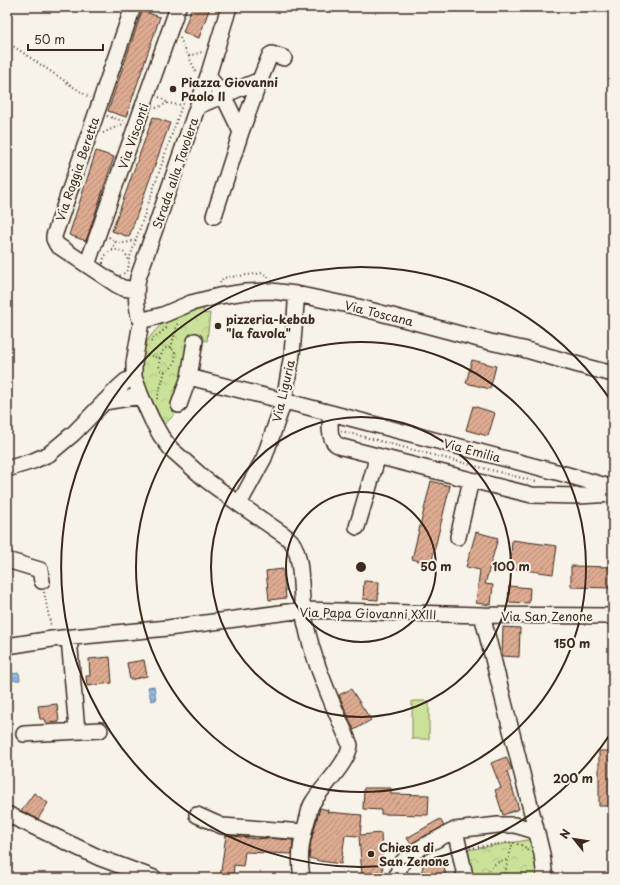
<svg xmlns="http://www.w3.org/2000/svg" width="620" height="885" font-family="'Playpen Sans',sans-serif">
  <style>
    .forest { fill: url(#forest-crowns); stroke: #82865b }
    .garden { fill: #c9e298; stroke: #82865b }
    .water { fill: url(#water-rules); stroke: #6c8297 }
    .building { fill: url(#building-hatch); stroke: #3b2a1e }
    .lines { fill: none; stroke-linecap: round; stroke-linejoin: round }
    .minor-casing { stroke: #3b2a1e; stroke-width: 18 }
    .path { stroke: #3b2a1e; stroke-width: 2; stroke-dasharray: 1 3; stroke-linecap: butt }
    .minor { stroke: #f7f3e8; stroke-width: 15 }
    .ring { fill: none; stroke: #3b2a1e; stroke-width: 2 }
    .poi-dot { fill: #3b2a1e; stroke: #f7f3e8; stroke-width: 1.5 }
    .labels { text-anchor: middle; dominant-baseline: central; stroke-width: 4; stroke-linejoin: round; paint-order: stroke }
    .poi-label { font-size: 12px; font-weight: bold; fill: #3b2a1e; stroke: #f7f3e8; text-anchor: start }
    .street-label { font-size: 12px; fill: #3b2a1e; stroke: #f7f3e8 }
    .centre { fill: #3b2a1e; stroke: #f7f3e8; stroke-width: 2 }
    .ring-label { font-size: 12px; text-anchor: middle; font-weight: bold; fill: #3b2a1e; stroke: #f7f3e8; stroke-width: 4; stroke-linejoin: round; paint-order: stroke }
  </style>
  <defs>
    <pattern id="forest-crowns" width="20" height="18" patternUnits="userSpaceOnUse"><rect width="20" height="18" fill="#c9e298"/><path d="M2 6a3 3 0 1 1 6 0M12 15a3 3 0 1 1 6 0" fill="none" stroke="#aec283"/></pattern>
    <pattern id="water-rules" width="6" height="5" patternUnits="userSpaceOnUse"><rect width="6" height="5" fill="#8dbde8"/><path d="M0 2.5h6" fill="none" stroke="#749abb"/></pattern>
    <pattern id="building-hatch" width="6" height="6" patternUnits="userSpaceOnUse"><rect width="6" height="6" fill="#ddab90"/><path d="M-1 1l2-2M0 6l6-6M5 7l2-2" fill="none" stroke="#b48b75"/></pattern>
  </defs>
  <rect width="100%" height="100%" fill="#f7f3e8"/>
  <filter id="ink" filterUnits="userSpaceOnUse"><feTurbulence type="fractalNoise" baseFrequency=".025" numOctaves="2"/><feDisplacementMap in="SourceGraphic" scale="8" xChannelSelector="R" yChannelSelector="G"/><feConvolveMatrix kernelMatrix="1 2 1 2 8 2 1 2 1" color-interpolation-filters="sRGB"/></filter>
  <g filter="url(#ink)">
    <path class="forest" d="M 203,306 L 205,314 L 210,313 L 207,341 L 194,339 L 182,407 L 164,425 C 150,401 132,372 146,344 C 151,333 160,325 171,318 C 181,313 193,310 203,306 Z
      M 534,839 L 539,878 L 471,878 L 467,850 Z"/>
    <path class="garden" d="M 412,701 L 429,701 L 429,739 L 412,739 Z"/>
    <path class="water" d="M 19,673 L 20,680 L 7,681 L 7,674 Z
      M 154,686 L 156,700 L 151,701 L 148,687 Z"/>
    <path class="building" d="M 192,7 L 210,7 L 199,38 L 183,32 Z
      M 142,11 L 160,17 L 126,117 L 108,111 Z
      M 153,117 L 170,123 L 129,237 L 112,231 Z
      M 96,151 L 114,157 L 86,241 L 69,235 Z
      M 472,360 L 496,366 L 490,389 L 466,383 Z
      M 473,406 L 495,413 L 488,436 L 466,430 Z
      M 431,481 L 450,486 L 431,564 L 412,559 Z
      M 476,532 L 498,538 L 485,584 L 493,585 L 491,605 L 476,603 L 480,570 L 466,567 Z
      M 512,540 L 557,546 L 553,574 L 510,568 Z
      M 571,566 L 613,567 L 613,588 L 571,587 Z
      M 283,569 L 286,598 L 269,600 L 266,571 Z
      M 364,581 L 379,582 L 378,600 L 363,599 Z
      M 509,586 L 530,588 L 529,603 L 508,602 Z
      M 503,627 L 520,628 L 519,657 L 502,656 Z
      M 110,657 L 112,683 L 87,686 L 86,676 L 90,676 L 89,659 Z
      M 144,660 L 147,676 L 130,680 L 127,663 Z
      M 351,689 L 371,720 L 354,730 L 339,695 Z
      M 57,704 L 59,722 L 46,723 L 45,719 L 40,719 L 38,706 Z
      M 599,751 L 613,751 L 613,806 L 599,806 Z
      M 506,757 L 512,770 L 507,772 L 519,809 L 503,815 L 495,790 L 501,788 L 491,763 Z
      M 364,788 L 391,788 L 391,794 L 429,795 L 428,815 L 381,814 L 381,810 L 363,809 Z
      M 34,793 L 48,803 L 38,819 L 21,811 Z
      M 320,808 L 328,810 L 327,812 L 362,815 L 360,835 L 381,833 L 383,874 L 362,875 L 359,836 L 345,835 L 341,864 L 320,861 L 309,858 L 311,841 Z
      M 440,819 L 444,826 L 411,844 L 407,838 Z
      M 226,835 L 256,839 L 267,838 L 293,840 L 292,854 L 245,852 L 243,866 L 234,865 L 233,878 L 220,878 Z
      M 433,858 L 443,859 L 446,878 L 420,878 L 424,862 L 432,864 Z"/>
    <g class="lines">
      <defs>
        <path id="minor" d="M 133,7 L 54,236 L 54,239 L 57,245 L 117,285 L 123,288 L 136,290
          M 208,76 L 223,95 L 241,132
          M 260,80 L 270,55 L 272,54 L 284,58
          M 198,106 L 260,80 L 241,132 L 214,216
          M 87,265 L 178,7
          M 139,317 C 136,304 135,291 138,278 L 208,76 L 229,7
          M 144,320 L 163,315 L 191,303 L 219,296 L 245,292 L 271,291 L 296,294 L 358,307 L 490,342 L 523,349 L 586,367 L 613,374
          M 140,328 L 134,363 L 134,377 L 141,396 L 152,420 L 161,436 L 171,449 L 206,480 L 239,504 L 284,535 C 287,537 289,539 291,541 C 303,556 300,590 303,609 C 310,657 332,701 350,745 C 348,763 323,786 313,802 C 310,806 309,812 308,817 C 302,838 298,855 302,878
          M 189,377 L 300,405 L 564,474 L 613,488
          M 104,402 L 141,396
          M 179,405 L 189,377 L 195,341
          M 331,413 C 330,422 328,438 336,444 C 338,445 340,446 342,447 L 471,480 L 532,495 L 578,496 L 613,494
          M 7,469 L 33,461 L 49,454 L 74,433 L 118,388 L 126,381 L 134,377
          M 239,504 L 264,458 L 284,401 L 292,354 L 296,304 L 296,294
          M 357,527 L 375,466 L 376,456
          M 458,537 L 471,480
          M 7,560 L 40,570 L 42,581
          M 482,615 L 613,616
          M 69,638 L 77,731
          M 7,646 L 52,639 L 168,628 L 303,610 L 482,615 L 537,833 L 542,854 L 545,878
          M 24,734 L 100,730
          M 7,814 L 100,858 L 154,878
          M 197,815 L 222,826 L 304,832
          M 455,830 L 464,871 L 465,878
          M 396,878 L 401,864 L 408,856 L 422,847 L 455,830 L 498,825 L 515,825 L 532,830 L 537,833"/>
      </defs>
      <use href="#minor" class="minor-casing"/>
      <path class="path" d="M 180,38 L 196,72
        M 7,42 L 90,98
        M 189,56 L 202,52
        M 159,97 L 168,103
        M 156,108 L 168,103 L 178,105 L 186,103
        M 107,116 L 126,122
        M 103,133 L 125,123
        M 109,237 C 118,246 126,243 136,240
        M103 263a13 13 0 1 1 26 0a13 13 0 1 1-26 0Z
        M 112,250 L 115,242
        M 129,260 L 182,105
        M 220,283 L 223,278 L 263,273 L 271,279
        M 151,342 L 153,339 L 168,327
        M 169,347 L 175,351 C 179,373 152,381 161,356 C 162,351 164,348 169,347 Z
        M 171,348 L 178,322
        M 147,355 L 160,358
        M 157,399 L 165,371
        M 341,431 L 537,482
        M 44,592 L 51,627
        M 470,848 L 511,842 L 524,846 L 528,851
        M 486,878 C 489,867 496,861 508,860
        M 495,878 L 504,876 L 513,842"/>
      <use href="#minor" class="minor"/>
    </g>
  </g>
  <g class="ring">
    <circle cx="361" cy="567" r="75"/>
    <circle cx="361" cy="567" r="150"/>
    <circle cx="361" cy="567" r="225"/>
    <path d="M613 730A300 300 0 1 1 613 404"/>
  </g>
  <g class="poi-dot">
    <circle cx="173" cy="89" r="4"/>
    <circle cx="218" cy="326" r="4"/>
    <circle cx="371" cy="854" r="4"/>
  </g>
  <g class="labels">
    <g class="poi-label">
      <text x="181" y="82">Piazza Giovanni<tspan x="181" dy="14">Paolo II</tspan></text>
      <text x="226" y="319">pizzeria-kebab<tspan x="226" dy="14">"la favola"</tspan></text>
      <text x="379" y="847">Chiesa di<tspan x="379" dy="14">San Zenone</tspan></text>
    </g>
    <g class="street-label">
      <text transform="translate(133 136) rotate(-71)">Via Visconti</text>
      <text transform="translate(77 169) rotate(-71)">Via Roggia Beretta</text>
      <text transform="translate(175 173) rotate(-71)">Strada alla Tavolera</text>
      <text transform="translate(379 313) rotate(14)">Via Toscana</text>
      <text transform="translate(283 391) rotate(-77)">Via Liguria</text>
      <text transform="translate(472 450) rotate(15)">Via Emilia</text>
      <text transform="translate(368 613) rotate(1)">Via Papa Giovanni XXIII</text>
      <text x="547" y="616">Via San Zenone</text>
    </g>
  </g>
  <circle cx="361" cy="567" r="6" class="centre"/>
  <g class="ring-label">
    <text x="436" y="571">50 m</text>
    <text x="511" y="571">100 m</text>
    <text x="572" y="648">150 m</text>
    <text x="573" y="783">200 m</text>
  </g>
  <rect width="620" height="885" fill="none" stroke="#f7f3e8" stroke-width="24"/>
  <rect x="12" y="12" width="596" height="861" fill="none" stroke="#3b2a1e" stroke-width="1.5" filter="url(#ink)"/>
  <g transform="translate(574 839) rotate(300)" stroke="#f7f3e8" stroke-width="3" paint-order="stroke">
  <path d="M0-3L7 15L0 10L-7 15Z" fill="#3b2a1e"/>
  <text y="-6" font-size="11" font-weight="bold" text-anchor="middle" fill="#3b2a1e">N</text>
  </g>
  <path d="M28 44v6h75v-6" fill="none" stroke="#3b2a1e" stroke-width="2"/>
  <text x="34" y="44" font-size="12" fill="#3b2a1e" stroke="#f7f3e8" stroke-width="3" paint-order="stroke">50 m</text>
</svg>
